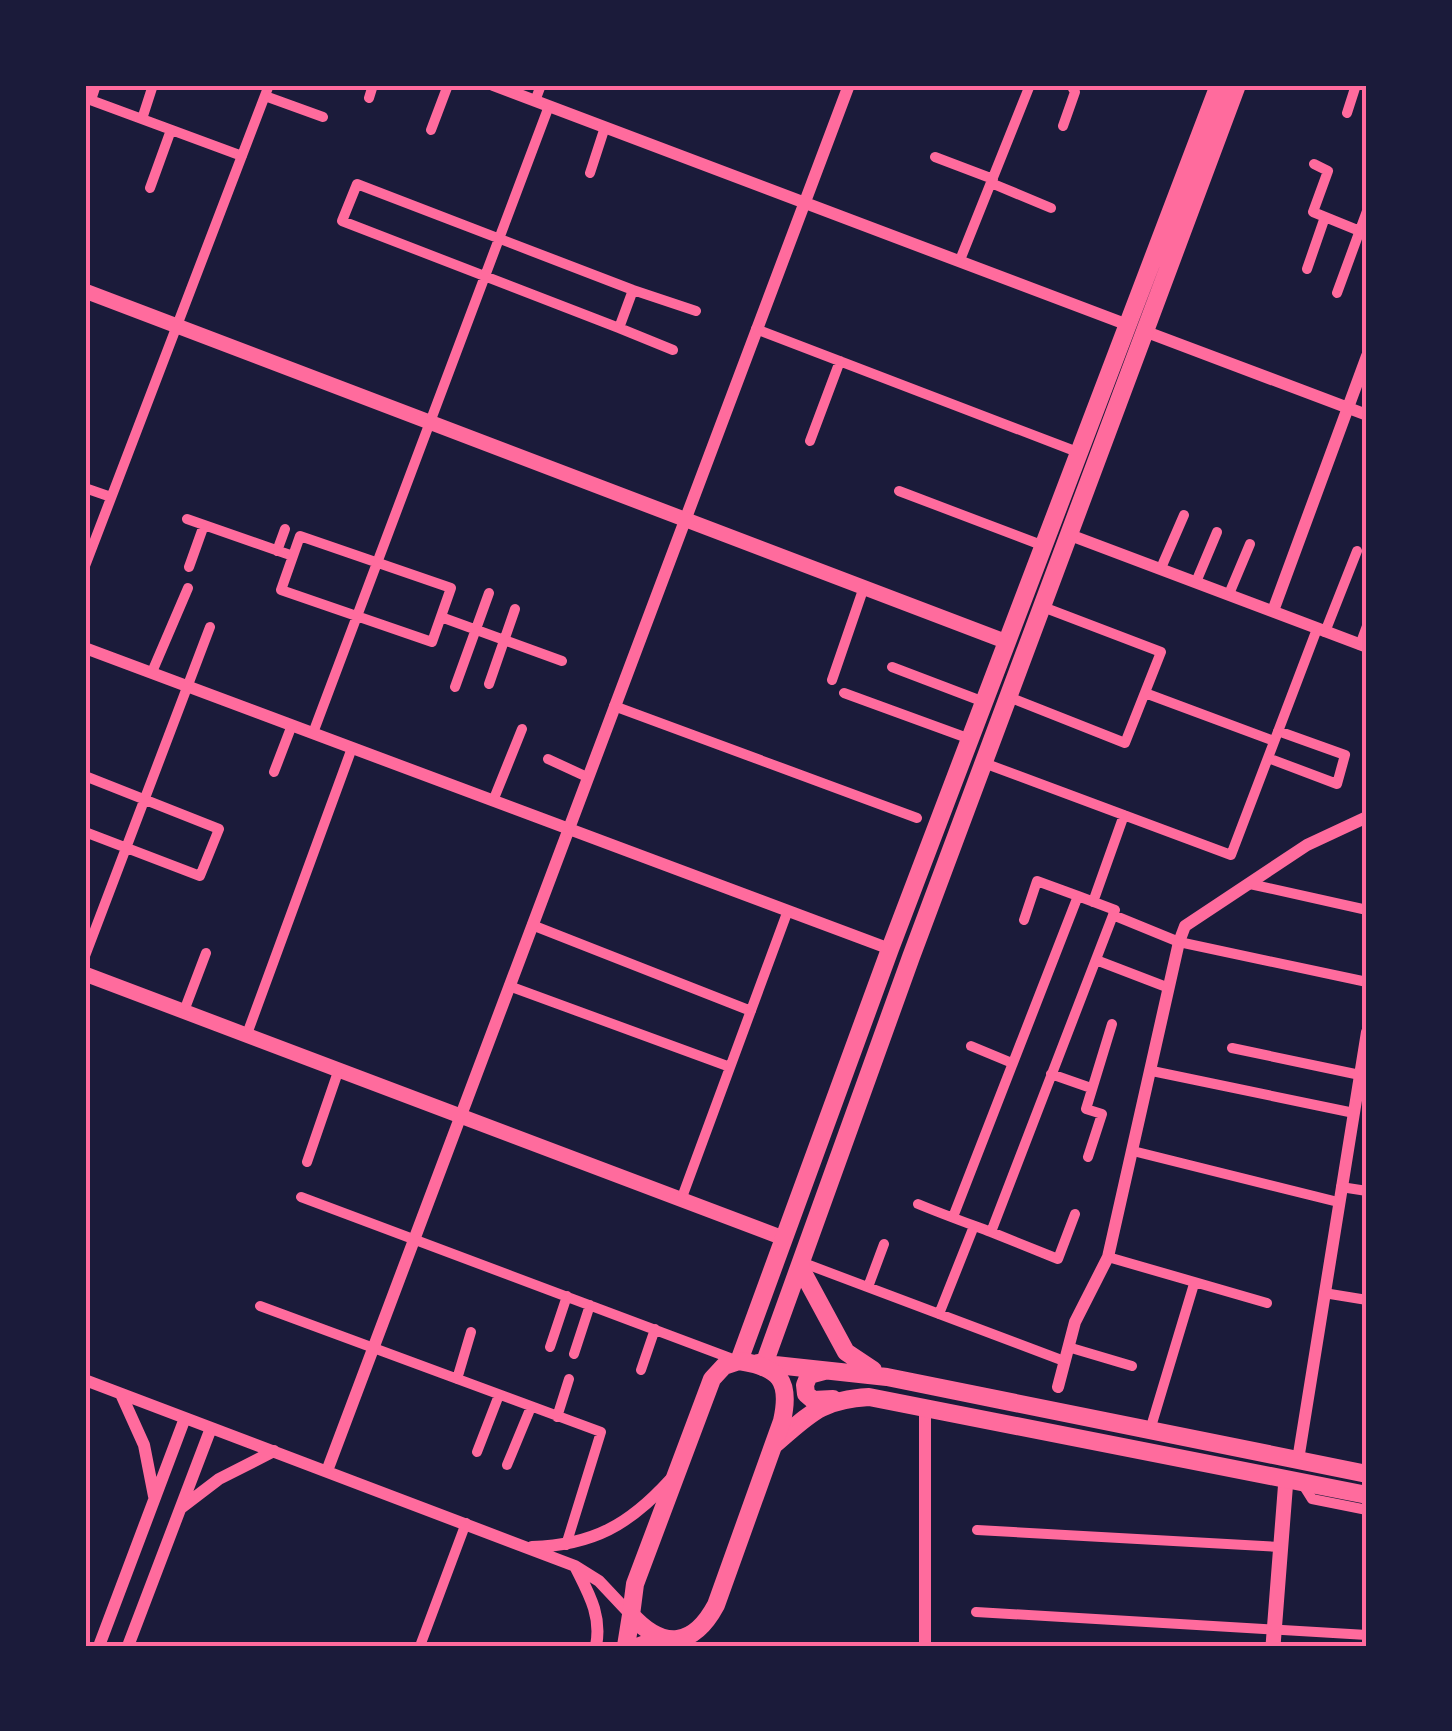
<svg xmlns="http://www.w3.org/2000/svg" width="1452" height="1731" font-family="'PT Sans',sans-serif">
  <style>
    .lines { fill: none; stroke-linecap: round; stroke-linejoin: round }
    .minor { stroke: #ff6b9d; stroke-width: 10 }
    .tertiary { stroke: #ff6b9d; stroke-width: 12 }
    .secondary { stroke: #ff6b9d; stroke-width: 15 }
    .primary { stroke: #ff6b9d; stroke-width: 18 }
    .trunk { stroke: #ff6b9d; stroke-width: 18 }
    .neatline { fill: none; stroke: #ff6b9d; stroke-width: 4 }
  </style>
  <rect width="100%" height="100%" fill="#1b1b3a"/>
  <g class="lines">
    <path class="minor" d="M 265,96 L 323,117
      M 85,98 L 242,156
      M 369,98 L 373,85
      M 91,100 L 96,85
      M 535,101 L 541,85
      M 1347,113 L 1356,85
      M 142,119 L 153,85
      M 1063,126 L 1075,92 L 1071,85
      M 431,130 L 448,85
      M 935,157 L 993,179
      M 1314,164 L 1328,171 L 1313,212 L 1367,234
      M 590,173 L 605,127
      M 991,183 L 1051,208
      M 150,188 L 171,130
      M 960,260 L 1030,85
      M 1307,269 L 1325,217
      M 633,290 L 619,328 L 342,221 L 357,184 L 633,290 L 696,311
      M 1337,293 L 1367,211
      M 619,328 L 673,350
      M 756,329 L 1080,453
      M 810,441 L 840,361
      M 85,488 L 111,497
      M 899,491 L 1044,546
      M 187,519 L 293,556
      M 300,536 L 451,588 L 432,642 L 281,590 Z
      M 277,551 L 285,529
      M 85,566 L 269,85
      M 189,567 L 204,525
      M 1161,568 L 1184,515
      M 1196,582 L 1217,532
      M 1229,594 L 1250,544
      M 441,617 L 562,661
      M 1325,632 L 1357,551
      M 1360,645 L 1367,626
      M 892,667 L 984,702
      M 152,672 L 188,588
      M 832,680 L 864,587
      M 489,684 L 515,609
      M 455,687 L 489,593
      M 844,693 L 970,739
      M 1145,693 L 1274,741
      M 1009,697 L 1125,743 L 1161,652 L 1043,607
      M 614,706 L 917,818
      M 313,733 L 549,106
      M 1268,758 L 1337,784 L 1345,755 L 1278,731
      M 548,759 L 587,777
      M 984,763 L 1231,855 L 1317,629
      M 274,772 L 292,725
      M 85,776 L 219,829 L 200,876 L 85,832
      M 493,801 L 522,729
      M 1250,884 L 1367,910
      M 1093,902 L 1124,815
      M 1113,915 L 1179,942 L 1367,982
      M 1024,920 L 1037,881 L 1078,896
      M 532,925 L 751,1011
      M 85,956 L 210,627
      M 1096,960 L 1169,988
      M 509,986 L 730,1067
      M 184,1011 L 206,953
      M 247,1034 L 352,748
      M 971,1046 L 1012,1063
      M 1232,1048 L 1360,1075
      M 1152,1071 L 1354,1113
      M 1051,1074 L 1091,1088
      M 1133,1151 L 1338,1202
      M 1088,1157 L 1102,1114 L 1086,1109 L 1112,1024
      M 307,1162 L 339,1069
      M 1341,1187 L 1367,1191
      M 301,1197 L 738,1361
      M 681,1200 L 787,913
      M 918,1204 C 942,1214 967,1223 991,1232 L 1115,910 L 1078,896 L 953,1217
      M 991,1232 L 1058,1259 L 1075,1214
      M 1108,1257 L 1267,1303
      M 801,1262 L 1064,1361
      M 868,1287 L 884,1244
      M 1324,1293 L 1367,1300
      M 260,1306 L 601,1432 L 566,1545
      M 939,1314 L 974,1226
      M 550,1347 L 567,1296
      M 1068,1347 L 1132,1366
      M 574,1354 L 590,1305
      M 641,1370 L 655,1329
      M 457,1379 L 471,1332
      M 557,1417 L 569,1379
      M 1150,1430 L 1194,1284
      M 477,1452 L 499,1395
      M 507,1465 L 531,1407
      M 1302,1483 L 1312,1499 L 1367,1510
      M 977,1530 L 1280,1547
      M 976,1612 L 1367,1635
      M 420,1646 L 466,1523"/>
    <path class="tertiary" d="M 493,85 L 1128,325
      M 1144,331 L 1367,415
      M 1070,535 L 1367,647
      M 1273,611 L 1367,356
      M 85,648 L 890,949
      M 85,1380 L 575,1566 L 599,1581 L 631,1615
      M 1058,1387 L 1075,1322 L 1108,1257 L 1179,942 L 1185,926 L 1307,845 L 1367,817
      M 121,1394 L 144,1445 L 154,1496
      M 925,1408 L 925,1646
      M 1298,1460 L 1367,1032
      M 327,1471 L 849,85
      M 181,1508 L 219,1479 L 274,1451
      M 532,1547 C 593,1545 629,1525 670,1480
      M 576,1568 C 589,1594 602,1616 596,1646
      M 99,1646 L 185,1418
      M 128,1646 L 211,1428"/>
    <path class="secondary" d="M 85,291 L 1007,642
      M 85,974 L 783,1238
      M 1273,1646 L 1286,1479"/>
    <path class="primary" d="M 800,1267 L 846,1352 L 873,1370
      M 739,1361 L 890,949 L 1219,85
      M 758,1363 L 887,1377 L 1367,1474
      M 763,1367 L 911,957 L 1237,85
      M 824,1371 L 809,1375 L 805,1385 L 806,1394 L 813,1400 L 833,1399
      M 775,1444 C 810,1414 820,1400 869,1397 L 1367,1495"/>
    <path class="trunk" d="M 739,1361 C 780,1367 791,1381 782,1421 L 716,1605 C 694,1646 664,1651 631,1615 L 635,1584 L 712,1379 L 724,1366 Z
      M 626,1646 L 631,1615
      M 640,1646 L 648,1643 L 661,1646"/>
  </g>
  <rect width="1452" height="1731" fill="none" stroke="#1b1b3a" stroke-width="175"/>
  <rect x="88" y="88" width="1276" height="1556" class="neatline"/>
</svg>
